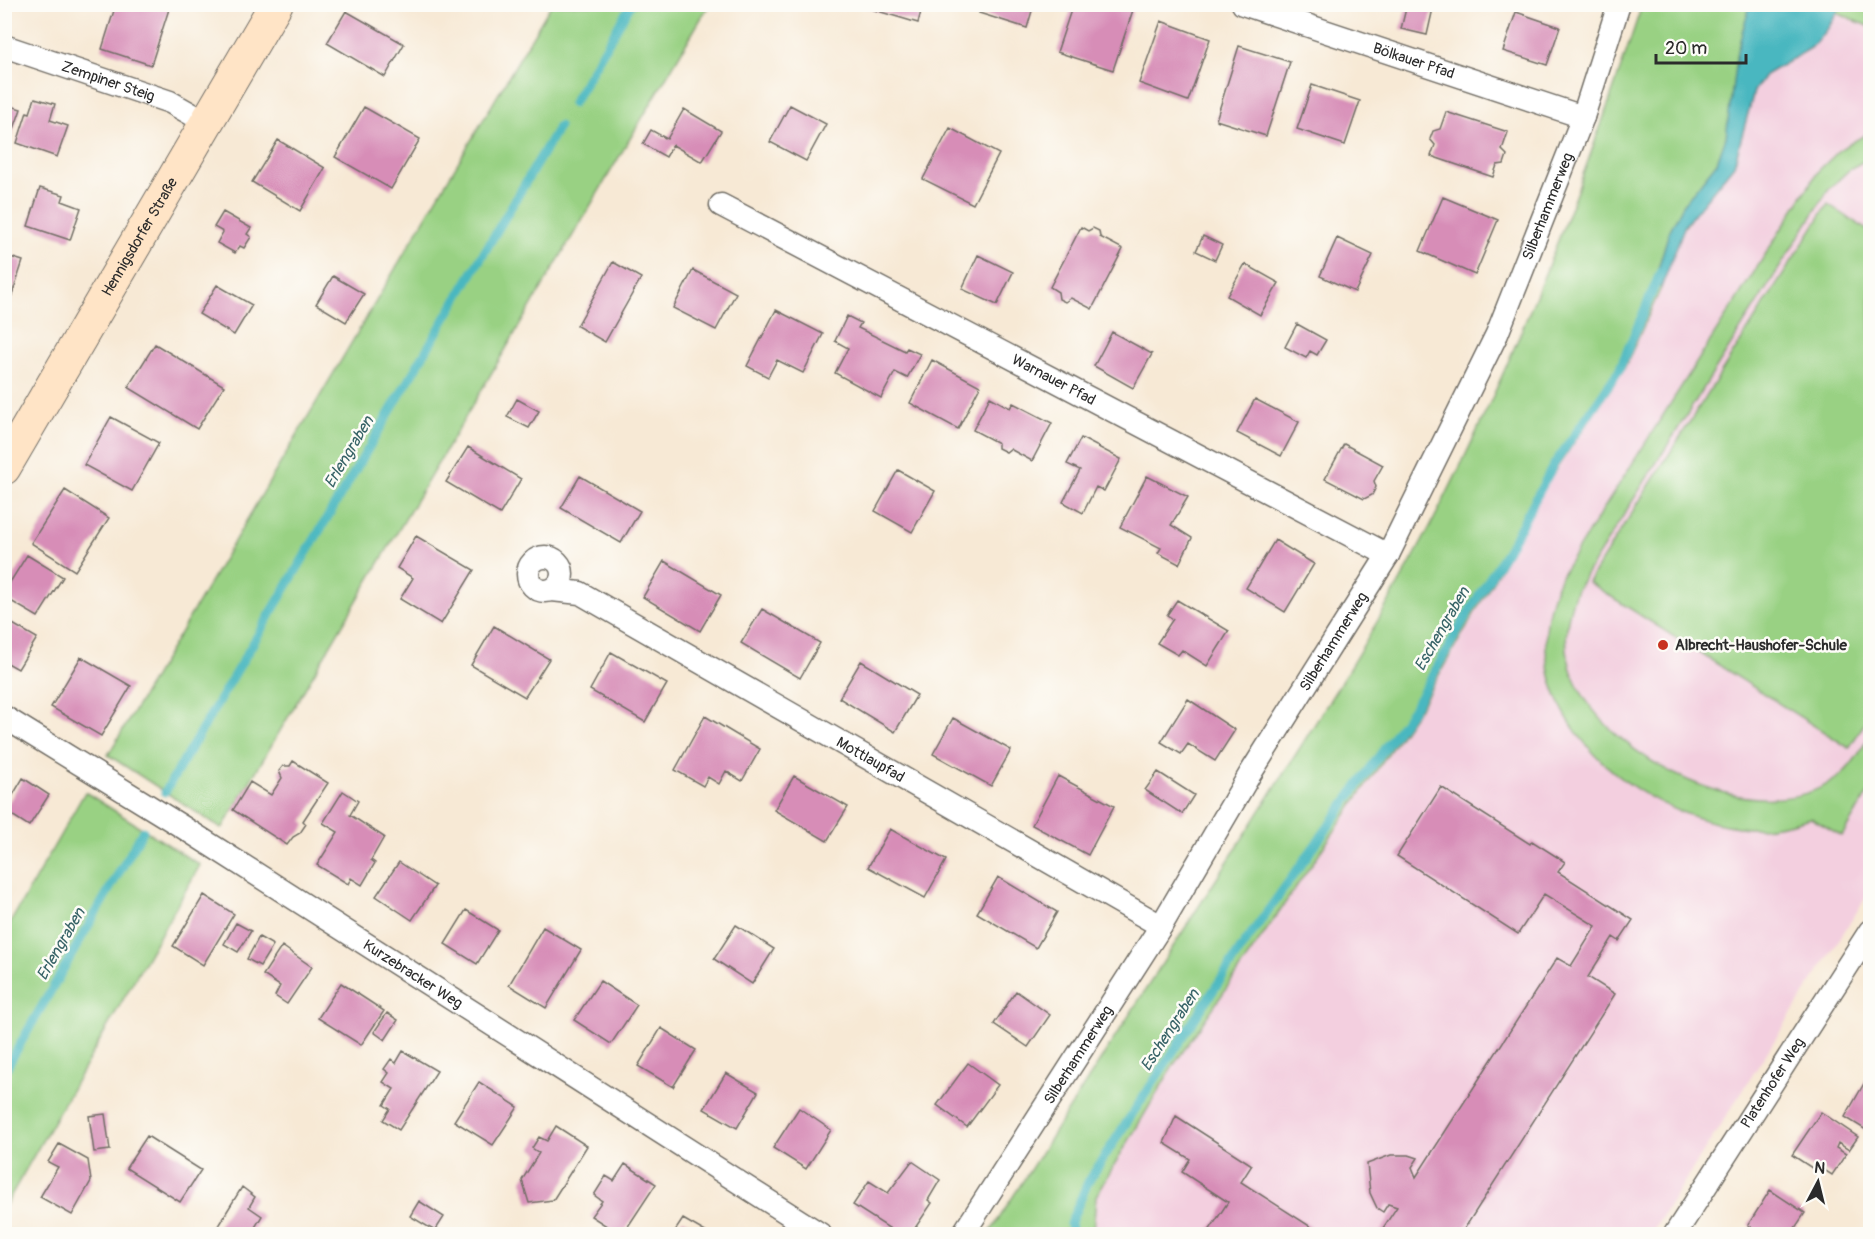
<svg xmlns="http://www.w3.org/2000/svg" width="1875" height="1239" font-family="Pangolin,sans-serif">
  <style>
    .built { fill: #f3cfdf }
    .green { fill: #99d183; stroke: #627e57; stroke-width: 1.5 }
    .water { fill: #48b7c0; stroke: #3a7176; stroke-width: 1.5 }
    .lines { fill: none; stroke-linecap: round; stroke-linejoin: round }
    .stream { stroke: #48b7c0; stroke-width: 9 }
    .building { fill: #d78db7 }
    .street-casing { stroke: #726e66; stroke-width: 25 }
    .secondary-casing { stroke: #726e66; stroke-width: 35 }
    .street { stroke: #fff; stroke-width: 22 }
    .secondary { stroke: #ffe4c6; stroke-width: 33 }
    .poi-dot { fill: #c8321e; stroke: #fdfcf7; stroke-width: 2 }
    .labels { text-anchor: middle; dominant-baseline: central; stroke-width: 5; stroke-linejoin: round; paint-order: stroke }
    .street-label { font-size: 15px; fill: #2b2b2b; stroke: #fdfcf7 }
    .poi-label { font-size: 15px; font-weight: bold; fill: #2b2b2b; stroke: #fdfcf7; text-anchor: start }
    .water-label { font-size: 16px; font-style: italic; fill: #376367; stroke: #fdfcf7 }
  </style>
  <rect width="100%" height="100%" fill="#fdfcf7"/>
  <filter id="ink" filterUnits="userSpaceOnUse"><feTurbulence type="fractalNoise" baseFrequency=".0167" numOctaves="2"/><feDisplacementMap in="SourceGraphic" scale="12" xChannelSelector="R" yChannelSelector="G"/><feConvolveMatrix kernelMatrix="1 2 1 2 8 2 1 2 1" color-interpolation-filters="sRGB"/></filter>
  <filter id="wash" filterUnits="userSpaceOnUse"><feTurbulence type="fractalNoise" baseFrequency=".008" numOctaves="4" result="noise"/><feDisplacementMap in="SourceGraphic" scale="24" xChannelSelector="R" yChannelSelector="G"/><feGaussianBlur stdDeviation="1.35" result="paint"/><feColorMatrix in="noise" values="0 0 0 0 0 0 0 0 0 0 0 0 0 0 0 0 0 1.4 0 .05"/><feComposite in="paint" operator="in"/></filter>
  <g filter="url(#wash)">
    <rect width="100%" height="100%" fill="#f7e9d5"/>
    <path class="built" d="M 1837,13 L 1870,27 L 1870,891 L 1651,1234 L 1093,1234 L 1096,1196 L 1173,1066 L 1422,704 L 1519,536 L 1541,491 L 1624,369 L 1661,288 L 1679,235 L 1692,216 L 1734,165 L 1754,91 L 1765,75 L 1811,48 L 1828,28 Z"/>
    <path class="green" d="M 551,5 L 709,5 L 222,829 L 108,755 Z
      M 1642,5 L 1870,5 L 1870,27 L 1837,13 L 1828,28 L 1811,48 L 1765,75 L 1754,91 L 1734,165 L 1692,216 L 1679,235 L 1661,288 L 1624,369 L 1541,491 L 1519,536 L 1422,704 L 1173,1066 L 1096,1196 L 1093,1234 L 989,1234 C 1071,1106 1153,978 1235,850 C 1304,741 1375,633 1434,519 C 1519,353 1584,181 1642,5 Z
      M 1870,132 L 1870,158 L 1851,168 L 1829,189 L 1577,589 C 1565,619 1562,647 1574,678 C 1609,760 1757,836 1837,778 C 1852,767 1861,750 1870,735 L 1870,790 L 1842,836 L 1811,818 C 1791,824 1769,829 1748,828 C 1627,818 1500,701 1562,574 L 1819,170 L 1842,148 Z
      M 1828,204 L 1870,232 L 1870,715 L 1849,748 L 1588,582 Z
      M 85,792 L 200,865 L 5,1206 L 5,932 Z"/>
    <path class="water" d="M 1750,5 L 1842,5 L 1828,28 L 1811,48 L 1765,75 L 1754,91 L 1734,165 L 1685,225 L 1661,288 L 1655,279 L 1669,232 L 1683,205 L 1717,162 L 1726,137 L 1737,51 Z"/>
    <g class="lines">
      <path class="stream" d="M 573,103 L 631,4
        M 165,792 L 559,126
        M 4,1072 L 143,831
        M 1072,1234 L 1070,1224 L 1088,1182 L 1121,1131 L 1244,944 L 1415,706 L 1465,618 L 1515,537 L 1553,466 L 1619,370 L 1661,271"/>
    </g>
    <g id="blocks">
      <path class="building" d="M 116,4 L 170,6 L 151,65 L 102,49 Z
        M 864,4 L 923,4 L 918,23 L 864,7 Z
        M 982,4 L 1034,4 L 1027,28 L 979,13 Z
        M 1073,4 L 1117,4 L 1133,10 L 1113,70 L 1057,52 Z
        M 1407,4 L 1434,4 L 1427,35 L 1401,29 Z
        M 346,11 L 404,44 L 385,77 L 327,43 Z
        M 1516,12 L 1560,27 L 1547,65 L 1503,51 Z
        M 1161,21 L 1210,39 L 1188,101 L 1139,83 Z
        M 1239,46 L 1290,62 L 1266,136 L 1216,120 Z
        M 1312,85 L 1360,101 L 1345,145 L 1297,129 Z
        M 35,98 L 55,104 L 50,120 L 68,126 L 57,157 L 17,143 L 27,112 L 30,113 Z
        M 4,104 L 21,109 L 9,143 L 4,142 Z
        M 790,105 L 826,124 L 806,161 L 770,142 Z
        M 364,107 L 420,139 L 391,189 L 335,157 Z
        M 684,109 L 721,131 L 702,162 L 673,145 L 666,157 L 643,144 L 651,130 L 667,139 Z
        M 1446,112 L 1508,132 L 1502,150 L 1507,155 L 1504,164 L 1497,165 L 1493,177 L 1431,156 L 1435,145 L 1430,139 L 1433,131 L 1440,129 Z
        M 950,128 L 999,154 L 973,204 L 923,179 Z
        M 278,140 L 325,168 L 300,211 L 252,182 Z
        M 40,188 L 64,195 L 62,201 L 81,208 L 70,240 L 28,226 Z
        M 1443,197 L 1498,220 L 1475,275 L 1420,251 Z
        M 223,212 L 251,228 L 247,234 L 251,237 L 244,248 L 240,246 L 235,253 L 217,243 L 223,232 L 214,227 Z
        M 1081,227 L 1088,231 L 1093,228 L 1099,231 L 1100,237 L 1123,249 L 1092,309 L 1071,298 L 1065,302 L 1059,299 L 1058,292 L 1050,287 Z
        M 1203,236 L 1222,245 L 1215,260 L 1196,251 Z
        M 1337,238 L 1373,255 L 1355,292 L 1320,276 Z
        M 4,255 L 23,261 L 9,304 L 4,303 Z
        M 978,255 L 1013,272 L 997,305 L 962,289 Z
        M 613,262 L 641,278 L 605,342 L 577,326 Z
        M 1245,264 L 1279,283 L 1260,315 L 1227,296 Z
        M 693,270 L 736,293 L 716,330 L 673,308 Z
        M 333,276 L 364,294 L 346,322 L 316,304 Z
        M 217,285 L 252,305 L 234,335 L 199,314 Z
        M 776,310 L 823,334 L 803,373 L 777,360 L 768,377 L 747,366 Z
        M 847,316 L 861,323 L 858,328 L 905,351 L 907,348 L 920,354 L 907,378 L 895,372 L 881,398 L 835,373 L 848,348 L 835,341 Z
        M 1297,324 L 1326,340 L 1317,355 L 1310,351 L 1306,358 L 1285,347 Z
        M 1112,332 L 1152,354 L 1133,388 L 1094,366 Z
        M 155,344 L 224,386 L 197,429 L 128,387 Z
        M 932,360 L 980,386 L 958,429 L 910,403 Z
        M 990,397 L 1010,408 L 1013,403 L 1052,423 L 1032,461 L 1010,449 L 1006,452 L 998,448 L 998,443 L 973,430 Z
        M 517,399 L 539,411 L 529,428 L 507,417 Z
        M 1255,399 L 1299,422 L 1281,456 L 1237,433 Z
        M 111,417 L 159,443 L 132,491 L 84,465 Z
        M 1081,438 L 1121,459 L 1104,491 L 1096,487 L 1083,513 L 1063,502 L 1080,470 L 1067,464 Z
        M 1344,444 L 1383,465 L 1374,481 L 1376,487 L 1372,495 L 1364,499 L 1325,479 Z
        M 468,447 L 521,479 L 500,514 L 446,482 Z
        M 898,470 L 935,491 L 912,532 L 875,511 Z
        M 580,476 L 640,511 L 621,543 L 561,508 Z
        M 1147,476 L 1188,497 L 1171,525 L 1192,538 L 1179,564 L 1158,553 L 1161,548 L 1120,527 Z
        M 65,490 L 109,518 L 75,571 L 31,543 Z
        M 416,536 L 474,570 L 441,624 L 400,599 L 413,578 L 397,568 Z
        M 1275,540 L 1314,564 L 1285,612 L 1246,588 Z
        M 27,555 L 63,577 L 38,617 L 4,597 L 4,592 Z
        M 664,561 L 721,595 L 700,631 L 643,597 Z
        M 1177,600 L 1229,631 L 1207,666 L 1182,650 L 1178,655 L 1157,643 L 1173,619 L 1167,615 Z
        M 762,609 L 820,643 L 800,678 L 741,643 Z
        M 4,619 L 37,638 L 18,669 L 4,661 Z
        M 494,626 L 549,659 L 525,697 L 471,665 Z
        M 611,652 L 667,684 L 645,722 L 590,690 Z
        M 81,657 L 131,686 L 101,736 L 51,707 Z
        M 861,661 L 917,695 L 895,732 L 839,698 Z
        M 1188,699 L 1235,730 L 1215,761 L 1188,744 L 1181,754 L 1161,742 Z
        M 705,716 L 760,749 L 742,781 L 726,771 L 719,784 L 708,777 L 703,786 L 675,770 Z
        M 953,718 L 1011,750 L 991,786 L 933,754 Z
        M 293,761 L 328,783 L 303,821 L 306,824 L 300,833 L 293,837 L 287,845 L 233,810 L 250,782 L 271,795 L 282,778 L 279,771 L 283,766 L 290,766 Z
        M 1158,772 L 1194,795 L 1182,814 L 1145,790 Z
        M 794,776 L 848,807 L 827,841 L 774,810 Z
        M 1058,776 L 1114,806 L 1088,855 L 1032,825 Z
        M 23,778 L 49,795 L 29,826 L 4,810 Z
        M 1441,787 L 1530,844 L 1532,841 L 1565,862 L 1558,872 L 1633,920 L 1619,941 L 1613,937 L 1588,977 L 1615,994 L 1461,1234 L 1379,1234 L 1397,1207 L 1388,1204 L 1383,1212 L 1377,1208 L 1370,1193 L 1367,1164 L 1391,1155 L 1409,1155 L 1418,1158 L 1412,1167 L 1416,1177 L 1557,958 L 1571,966 L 1596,926 L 1544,894 L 1518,934 L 1397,856 Z
        M 343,791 L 358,801 L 350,815 L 384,837 L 371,860 L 375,863 L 362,885 L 351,878 L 348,884 L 317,865 L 338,832 L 323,823 Z
        M 890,829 L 946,860 L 925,898 L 868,867 Z
        M 399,862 L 435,886 L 412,920 L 376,896 Z
        M 998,877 L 1057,912 L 1036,948 L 977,913 Z
        M 204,895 L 234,914 L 203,965 L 173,946 Z
        M 466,910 L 498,930 L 477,964 L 445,944 Z
        M 236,923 L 251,931 L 238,952 L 224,944 Z
        M 736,925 L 774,949 L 752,984 L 714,959 Z
        M 543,927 L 581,950 L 546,1008 L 509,985 Z
        M 259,937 L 273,945 L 260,966 L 247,959 Z
        M 282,946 L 312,967 L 287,1004 L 275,996 L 280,986 L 263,975 Z
        M 600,981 L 637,1005 L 611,1044 L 574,1020 Z
        M 341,983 L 384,1011 L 361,1045 L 318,1018 Z
        M 1016,991 L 1050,1015 L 1028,1047 L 994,1024 Z
        M 387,1013 L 398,1020 L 385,1040 L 374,1032 Z
        M 661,1028 L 696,1050 L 673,1087 L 638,1066 Z
        M 403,1051 L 437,1071 L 399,1130 L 383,1120 L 390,1109 L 384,1105 L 394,1089 L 383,1082 L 389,1073 L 384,1069 L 391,1059 L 396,1063 Z
        M 968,1063 L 998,1085 L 967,1127 L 937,1105 Z
        M 726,1073 L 758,1092 L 737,1128 L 704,1109 Z
        M 1870,1073 L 1870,1124 L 1866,1130 L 1845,1117 Z
        M 479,1082 L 518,1107 L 493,1145 L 454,1121 Z
        M 799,1108 L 831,1130 L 806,1169 L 773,1148 Z
        M 1821,1112 L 1858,1137 L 1849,1150 L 1838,1143 L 1836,1148 L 1846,1154 L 1832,1175 L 1821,1168 L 1818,1172 L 1792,1155 Z
        M 105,1114 L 110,1150 L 94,1152 L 89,1116 Z
        M 1176,1116 L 1252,1165 L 1241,1182 L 1322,1234 L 1207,1234 L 1228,1202 L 1182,1172 L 1190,1159 L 1164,1143 Z
        M 556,1126 L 587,1146 L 553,1200 L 529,1203 L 522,1180 L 539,1153 L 532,1148 L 539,1137 L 547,1141 Z
        M 147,1136 L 201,1170 L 180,1202 L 126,1168 Z
        M 59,1144 L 88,1160 L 91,1181 L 72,1215 L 40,1197 L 58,1167 L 48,1162 Z
        M 912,1161 L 940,1180 L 928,1200 L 932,1203 L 911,1234 L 898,1234 L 853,1205 L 869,1181 L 888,1193 Z
        M 625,1164 L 656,1184 L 623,1234 L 619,1234 L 591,1216 L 602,1201 L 594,1195 L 606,1176 L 614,1181 Z
        M 242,1187 L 255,1197 L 249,1207 L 262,1216 L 251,1234 L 224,1234 L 216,1229 Z
        M 1770,1190 L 1805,1213 L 1791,1234 L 1782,1232 L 1781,1234 L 1762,1234 L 1748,1225 Z
        M 419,1201 L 444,1217 L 435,1231 L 410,1216 Z
        M 683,1219 L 709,1234 L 673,1234 Z"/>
    </g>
  </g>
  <g filter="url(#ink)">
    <use href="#blocks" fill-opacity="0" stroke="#726e66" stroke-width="1.5"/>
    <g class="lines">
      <defs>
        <g id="street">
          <path id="s1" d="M 1243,4 L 1583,117"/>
          <path id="s2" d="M 4,46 L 170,102 L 207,123"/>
          <path id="s3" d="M 721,205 L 1388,555"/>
          <circle cx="545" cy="574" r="17"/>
          <path id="s4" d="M 552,590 L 580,593 L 1161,926"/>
          <path id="s5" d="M 4,717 L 181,826 L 820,1234"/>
          <path id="s6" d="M 963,1234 L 1161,926 L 1250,774 L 1388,555 L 1497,334 L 1583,117 L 1619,4"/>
          <path id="s7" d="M 1675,1234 L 1870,931"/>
        </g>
        <g id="secondary">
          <path id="s8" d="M 4,468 L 276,4"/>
        </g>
      </defs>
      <use href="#street" class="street-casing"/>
      <use href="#secondary" class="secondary-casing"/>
      <use href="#street" class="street"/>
      <use href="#secondary" class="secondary"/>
    </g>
  </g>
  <circle class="poi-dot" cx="1663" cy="645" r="6"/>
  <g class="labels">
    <g class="street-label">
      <text stroke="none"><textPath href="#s1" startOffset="180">Bölkauer Pfad</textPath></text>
      <text stroke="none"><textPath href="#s2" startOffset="110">Zempiner Steig</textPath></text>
      <text stroke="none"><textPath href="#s6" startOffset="1185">Silberhammerweg</textPath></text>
      <text stroke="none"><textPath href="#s8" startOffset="268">Hennigsdorfer Straße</textPath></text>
      <text stroke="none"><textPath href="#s3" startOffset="376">Warnauer Pfad</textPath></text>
      <text stroke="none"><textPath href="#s6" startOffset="699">Silberhammerweg</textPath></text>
      <text stroke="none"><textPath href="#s4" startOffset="363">Mottlaupfad</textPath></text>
      <text stroke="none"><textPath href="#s5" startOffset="483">Kurzebracker Weg</textPath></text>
      <text stroke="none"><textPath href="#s6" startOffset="213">Silberhammerweg</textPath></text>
      <text stroke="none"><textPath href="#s7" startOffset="180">Platenhofer Weg</textPath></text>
    </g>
    <g class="poi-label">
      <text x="1675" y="645">Albrecht-Haushofer-Schule</text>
    </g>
    <g class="water-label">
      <text transform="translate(349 452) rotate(-59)">Erlengraben</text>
      <text transform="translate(1442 629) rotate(-60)">Eschengraben</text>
      <text transform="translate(61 944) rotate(-60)">Erlengraben</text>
      <text transform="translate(1170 1030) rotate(-57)">Eschengraben</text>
    </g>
  </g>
  <rect width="1875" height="1239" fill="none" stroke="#fdfcf7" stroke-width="24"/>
  <g transform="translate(1818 1182) rotate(7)" stroke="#fdfcf7" stroke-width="4.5" paint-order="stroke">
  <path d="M0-4.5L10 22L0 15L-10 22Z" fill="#2b2b2b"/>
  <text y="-9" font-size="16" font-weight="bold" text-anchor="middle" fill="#2b2b2b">N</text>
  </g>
  <path d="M1656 54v9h90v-9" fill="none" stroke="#2b2b2b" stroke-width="3"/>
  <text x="1665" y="54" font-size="18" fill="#2b2b2b" stroke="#fdfcf7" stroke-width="4.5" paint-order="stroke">20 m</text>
</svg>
